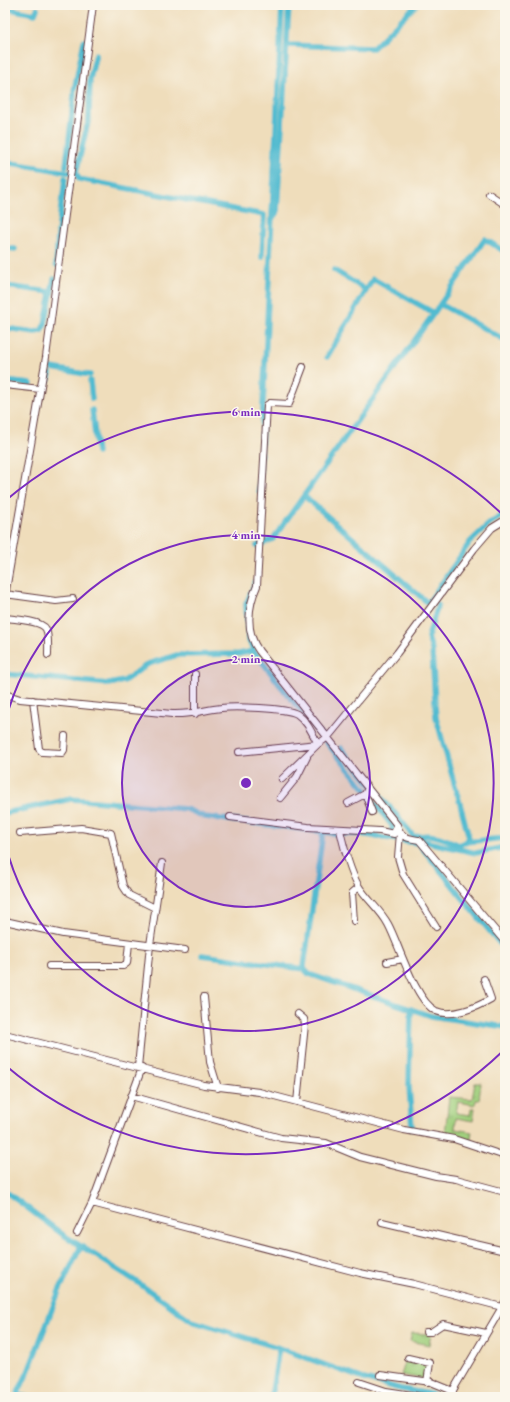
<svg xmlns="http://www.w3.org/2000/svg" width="510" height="1402" font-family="'EB Garamond',serif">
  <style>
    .grass { fill: url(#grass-tufts); stroke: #757754 }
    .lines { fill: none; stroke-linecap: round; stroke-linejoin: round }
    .canal { stroke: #52bbd0; stroke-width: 5.5 }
    .minor-casing { stroke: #633c41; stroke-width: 8 }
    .minor { stroke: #fff; stroke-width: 6 }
    .ring { fill: none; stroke: #7b2cbf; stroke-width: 2 }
    .centre { fill: #7b2cbf; stroke: #fbf7ec; stroke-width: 2 }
    .ring-label { font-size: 12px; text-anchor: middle; font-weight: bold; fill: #7b2cbf; stroke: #fbf7ec; stroke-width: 3; stroke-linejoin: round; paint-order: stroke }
  </style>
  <defs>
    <pattern id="grass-tufts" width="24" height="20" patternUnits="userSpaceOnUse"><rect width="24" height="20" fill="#a0cf7d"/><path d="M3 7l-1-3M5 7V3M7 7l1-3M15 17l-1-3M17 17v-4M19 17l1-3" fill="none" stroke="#8bb16c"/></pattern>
  </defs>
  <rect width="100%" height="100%" fill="#fbf7ec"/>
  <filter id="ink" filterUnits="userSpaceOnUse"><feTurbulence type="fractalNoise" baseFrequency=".025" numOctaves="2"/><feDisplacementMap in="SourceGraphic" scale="8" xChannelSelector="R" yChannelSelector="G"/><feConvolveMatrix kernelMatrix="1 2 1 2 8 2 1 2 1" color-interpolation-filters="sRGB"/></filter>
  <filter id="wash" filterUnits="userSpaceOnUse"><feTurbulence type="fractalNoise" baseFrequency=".012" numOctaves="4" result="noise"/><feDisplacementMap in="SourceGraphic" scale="16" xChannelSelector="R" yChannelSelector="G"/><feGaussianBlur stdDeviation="0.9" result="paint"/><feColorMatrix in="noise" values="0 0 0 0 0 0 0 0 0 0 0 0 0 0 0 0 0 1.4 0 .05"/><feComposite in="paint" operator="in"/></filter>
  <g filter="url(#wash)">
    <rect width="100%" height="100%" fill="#efddbb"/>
    <path class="grass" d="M 475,1083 L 481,1083 L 479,1100 L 476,1100 L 475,1105 L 458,1102 L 456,1113 L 470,1115 L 471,1108 L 475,1108 L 473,1121 L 456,1118 L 455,1129 L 472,1132 L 470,1142 L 445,1134 L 449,1097 L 472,1099 Z
      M 412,1333 L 431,1334 L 429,1345 L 410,1341 Z
      M 406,1360 L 427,1366 L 425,1379 L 401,1375 Z"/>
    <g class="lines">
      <path class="canal" d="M 5,8 L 35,14 L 37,9
        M 287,45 L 373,48 L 416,5
        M 96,54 L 90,79 L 89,118 L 76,173 L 79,179 L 264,215 L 262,257
        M 74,91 L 84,41
        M 5,162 L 73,173
        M 66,166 L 74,95
        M 63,196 L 65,178
        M 272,219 L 277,212 L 289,5
        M 58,232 L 62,198
        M 5,248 L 15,249
        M 56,265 L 58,235
        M 334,270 L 366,290
        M 5,286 L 50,292
        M 440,304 L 505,340
        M 434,313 L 485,239 L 505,252
        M 5,328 L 35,332 L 41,331 L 45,324 L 54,279
        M 52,368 L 90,375
        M 5,381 L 31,384
        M 48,381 L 50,374
        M 90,381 L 92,399
        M 92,410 L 97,453
        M 259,491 L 282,5
        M 304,496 L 428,603 L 468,545
        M 490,523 L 505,514
        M 470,542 L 488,525
        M 257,546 L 273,539 L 434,313 L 373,279 L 327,357
        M 255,653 L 248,639 L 246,604 L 255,583
        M 257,655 L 277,681
        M 5,674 L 109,684 L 124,681 L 148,664 L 177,655 L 239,654 L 253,651
        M 279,684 L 323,738
        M 435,702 L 432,650 L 428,637 L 438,605
        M 435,705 L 436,717 L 457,794
        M 326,742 L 365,789
        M 341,748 L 386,803
        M 367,793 L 393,827 L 391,831
        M 458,796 L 469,838 L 466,842
        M 390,807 L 414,837 C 431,832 443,838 459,845 L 466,842 L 505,838
        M 5,813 L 71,799 L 186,809 L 205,817 L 339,834
        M 323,832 L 304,966 L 305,970 L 309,974 L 431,1016 L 505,1027
        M 343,834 L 361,834 L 398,840
        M 401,841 L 418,843 L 505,950
        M 423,841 L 476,853 L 505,847
        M 202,955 L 304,969
        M 411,1009 L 409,1086 L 412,1128
        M 5,1191 L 62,1234 L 137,1282 L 192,1321 L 279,1348 L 364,1379 L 401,1389 L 446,1397
        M 17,1395 L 27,1397
        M 16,1397 L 28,1372 L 59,1291 L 81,1246
        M 271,1397 L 279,1348"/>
    </g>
  </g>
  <g filter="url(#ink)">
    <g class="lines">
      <defs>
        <path id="minor" d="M 489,194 L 504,204 L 505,202
          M 303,367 L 289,404 L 270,403 L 267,405 L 257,586 C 248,606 245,632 259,651 L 397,825 C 401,838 407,838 419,840 L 505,942
          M 5,385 L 40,389
          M 5,594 L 56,601 L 73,599
          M 5,596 L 46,357 L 93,5
          M 5,618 C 15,619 42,621 46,629 C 49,636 48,647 48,655
          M 5,694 L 20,699 L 172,714 C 190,715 204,710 221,708 C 234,706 286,708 297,714 C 307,721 312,733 318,744 L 328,737 L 397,653 L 474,549 L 492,528 L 505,520
          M 33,700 L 39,749 L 42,752 L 62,753 L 64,750 L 65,736
          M 195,714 L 195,674
          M 239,752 L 318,744 L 282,779
          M 365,794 L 372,812
          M 280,798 L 297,777 L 307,757
          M 348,803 L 365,794 L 368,788
          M 230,817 L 308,827 L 380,831 L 394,834 L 397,825
          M 340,830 C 344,848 349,868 358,885 C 366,899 380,909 388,924 C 399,944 415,1001 436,1011 C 452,1018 477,1007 491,999 L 484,979
          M 20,833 L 81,828 L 111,833 L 123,886 L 129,895 L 155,908
          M 400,833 L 398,857 L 403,874 L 436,927
          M 5,921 L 63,934 L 185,950
          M 354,921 L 352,893 L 359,887
          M 387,962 L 403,959
          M 49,966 L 123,966 L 127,963 L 129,943
          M 204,997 L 210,1062 L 218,1088
          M 5,1034 L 204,1085 L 259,1092 L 404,1130 L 454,1139 L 505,1156
          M 138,1067 L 150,945 L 162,863
          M 131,1096 L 281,1138 L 326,1143 L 360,1157 L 436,1176 L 456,1179 L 505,1192
          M 297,1102 L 305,1025 L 304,1019 L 298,1014
          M 92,1203 L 360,1273 L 414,1284 L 502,1307
          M 382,1222 L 505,1251
          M 77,1233 L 92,1203 L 142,1068
          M 426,1332 L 431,1332 L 443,1324 L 486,1333
          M 408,1358 L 430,1363 L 427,1382
          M 380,1375 L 431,1382 L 453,1391
          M 359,1382 L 386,1391 L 425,1397
          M 449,1397 L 505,1302"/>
      </defs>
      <use href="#minor" class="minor-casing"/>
      <use href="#minor" class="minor"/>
    </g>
  </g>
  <circle cx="246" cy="783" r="124" fill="#7b2cbf" fill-opacity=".12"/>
  <g class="ring">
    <circle cx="246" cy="783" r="124"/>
    <path d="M5 723A248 248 0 1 1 5 843"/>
    <path d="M504 1050A371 371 0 0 1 5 1065M5 501A371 371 0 0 1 504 516"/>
  </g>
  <circle cx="246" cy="783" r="6" class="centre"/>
  <g class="ring-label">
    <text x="246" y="416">6 min</text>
    <text x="246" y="539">4 min</text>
    <text x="246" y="663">2 min</text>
  </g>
  <rect width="510" height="1402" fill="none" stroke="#fbf7ec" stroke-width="20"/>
</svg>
